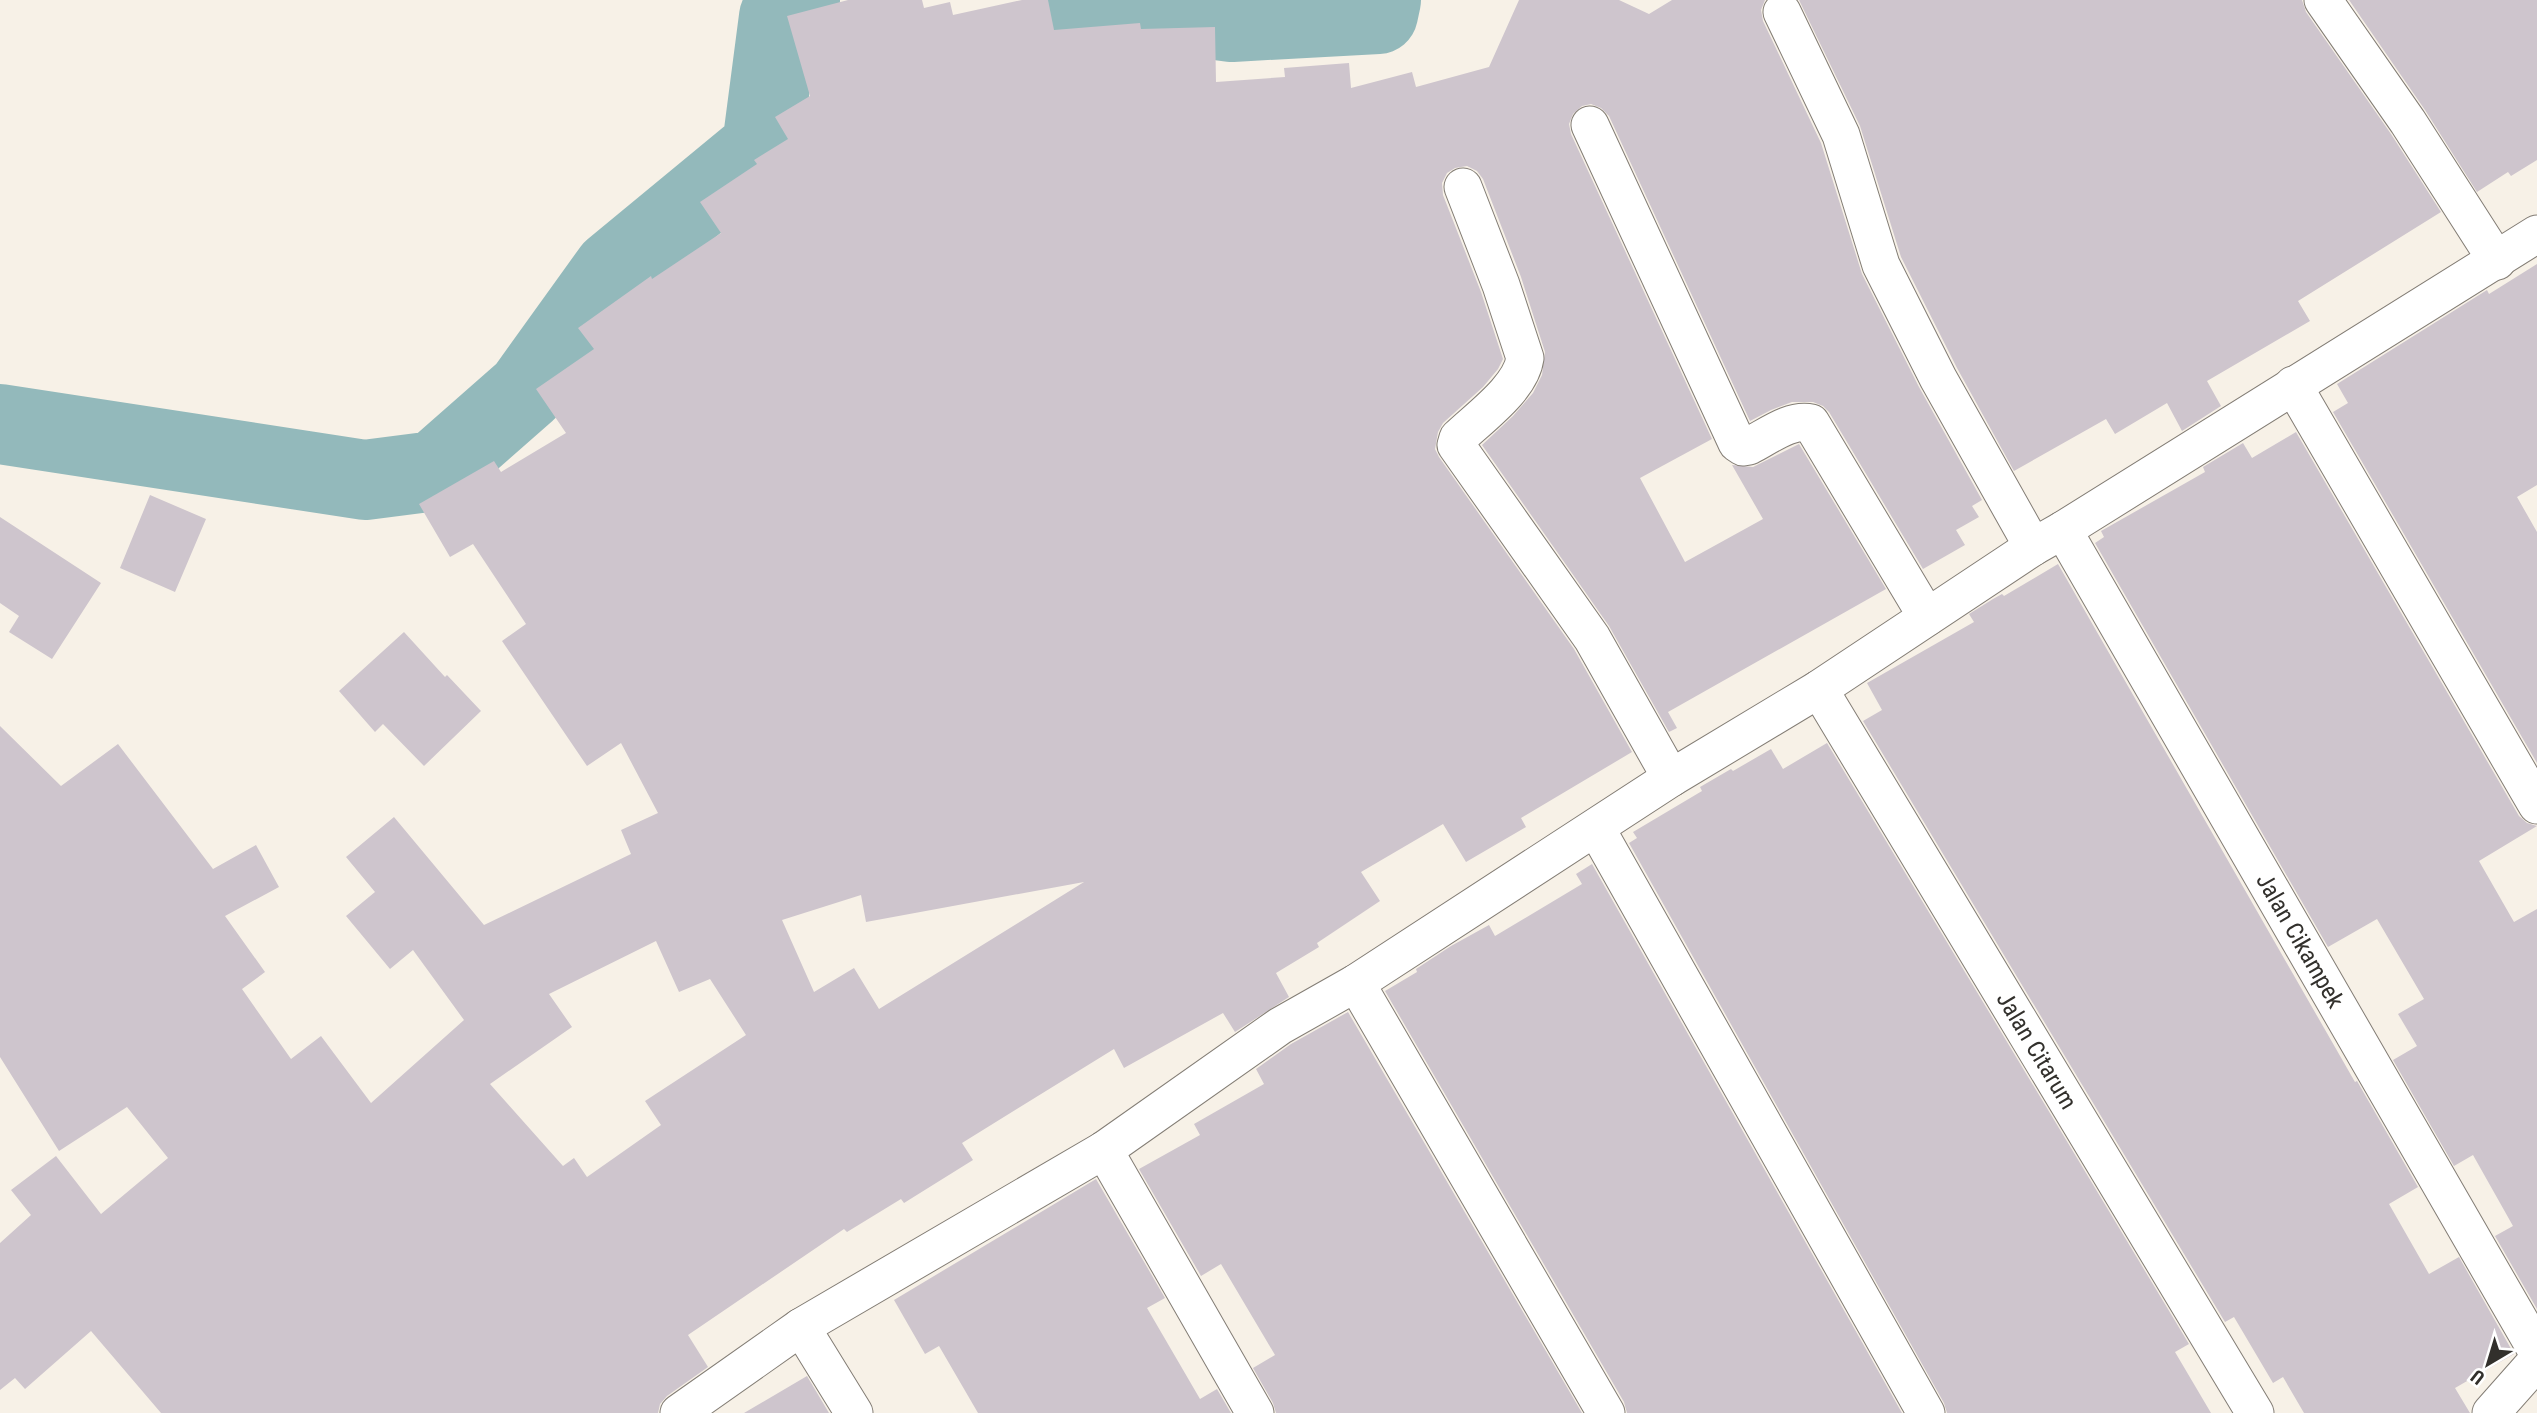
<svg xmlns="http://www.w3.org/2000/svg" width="2537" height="1413" font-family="'Roboto Condensed',sans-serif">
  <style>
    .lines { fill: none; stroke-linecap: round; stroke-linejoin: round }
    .river { stroke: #93b9bb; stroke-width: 80 }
    .building { fill: #cec5cd; fill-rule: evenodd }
    .street-casing { stroke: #837d75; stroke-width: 39 }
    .street { stroke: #fff; stroke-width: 37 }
    .labels { text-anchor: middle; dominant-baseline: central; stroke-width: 5; stroke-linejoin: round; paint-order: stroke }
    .street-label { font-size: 24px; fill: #32302c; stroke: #fff }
  </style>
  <rect width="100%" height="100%" fill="#f7f1e7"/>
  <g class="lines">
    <path class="river" d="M 1066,0 L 1232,22 L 1378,14 L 1381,0
      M 0,424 L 365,480 L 435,471 L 526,391 L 613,270 L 762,147 L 779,17 L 800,0"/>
  </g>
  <path class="building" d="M 848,0 L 922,0 L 924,8 L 950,2 L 953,15 L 1022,0 L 1048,0 L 1054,30 L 1140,23 L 1141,29 L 1215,27 L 1216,82 L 1285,77 L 1284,68 L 1349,63 L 1351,88 L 1412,72 L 1416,87 L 1489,67 L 1519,0 L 1619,0 L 1649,14 L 1672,0 L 1765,0 L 1761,10 L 1763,21 L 1821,143 L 1862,274 L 1919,387 L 1982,500 L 1972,506 L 1979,517 L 1956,530 L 1965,545 L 1923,569 L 1829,412 L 1823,406 L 1813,402 L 1792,402 L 1771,410 L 1750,421 L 1609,116 L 1601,108 L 1591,104 L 1582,106 L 1573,114 L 1569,124 L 1571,134 L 1712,439 L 1640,478 L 1685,562 L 1763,519 L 1732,465 L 1753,467 L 1799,444 L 1886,589 L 1668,712 L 1677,728 L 1669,732 L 1609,626 L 1482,445 L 1513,416 L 1533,393 L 1542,375 L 1545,352 L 1521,277 L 1483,179 L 1477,171 L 1467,166 L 1455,168 L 1447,173 L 1442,183 L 1443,195 L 1481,292 L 1503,359 L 1498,369 L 1483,387 L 1443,423 L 1438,432 L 1435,449 L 1439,457 L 1574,649 L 1632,752 L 1521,818 L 1526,827 L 1466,862 L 1443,824 L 1361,872 L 1380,901 L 1317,943 L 1319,947 L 1276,973 L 1289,997 L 1235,1032 L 1223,1013 L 1124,1068 L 1114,1049 L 962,1143 L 973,1160 L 904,1203 L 901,1199 L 847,1232 L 844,1229 L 688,1335 L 708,1367 L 667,1396 L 660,1404 L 658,1413 L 161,1413 L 91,1331 L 25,1389 L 15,1378 L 0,1390 L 0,1243 L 31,1215 L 11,1190 L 56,1156 L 101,1214 L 168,1158 L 127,1107 L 59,1151 L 0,1057 L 0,726 L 61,786 L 118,744 L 213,869 L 256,845 L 279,887 L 225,916 L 265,972 L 242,989 L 291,1059 L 321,1036 L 371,1103 L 464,1020 L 413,950 L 390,969 L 346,916 L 375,892 L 346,857 L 394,817 L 484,925 L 631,854 L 621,830 L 658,813 L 621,743 L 587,766 L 502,641 L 526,624 L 473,544 L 450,557 L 419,504 L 494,461 L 501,472 L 566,433 L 536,389 L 594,349 L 578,328 L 651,276 L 652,279 L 721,233 L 700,202 L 757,164 L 754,160 L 788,139 L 775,117 L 810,96 L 787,16 ZM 1084,882 L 879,1009 L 854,968 L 814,992 L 782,920 L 861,895 L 866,922 ZM 656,941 L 679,992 L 710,979 L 746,1035 L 645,1101 L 661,1125 L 587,1177 L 574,1158 L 563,1166 L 490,1084 L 572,1027 L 549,994 Z
    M 1799,0 L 2302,0 L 2306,12 L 2391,134 L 2441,212 L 2298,301 L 2310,321 L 2207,381 L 2221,406 L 2182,431 L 2167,403 L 2115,434 L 2106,419 L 2014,471 L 1957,368 L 1901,257 L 1860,126 Z
    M 2349,0 L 2537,0 L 2537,160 L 2511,176 L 2508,172 L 2477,192 L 2425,110 Z
    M 2537,264 L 2537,485 L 2517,497 L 2537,532 L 2537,763 L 2333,412 L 2348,403 L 2337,384 L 2487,290 L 2489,294 Z
    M 2296,432 L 2519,816 L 2527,823 L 2537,826 L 2479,861 L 2514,922 L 2537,909 L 2537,1309 L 2495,1236 L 2513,1226 L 2473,1155 L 2454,1166 L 2393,1060 L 2417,1046 L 2398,1014 L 2424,999 L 2377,919 L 2328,947 L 2095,543 L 2104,537 L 2101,531 L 2205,472 L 2203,467 L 2243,443 L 2252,458 Z
    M 150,495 L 206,519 L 175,592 L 120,568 Z
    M 0,517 L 101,583 L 52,659 L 9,632 L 19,616 L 0,603 Z
    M 2058,564 L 2355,1082 L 2357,1081 L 2418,1187 L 2389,1204 L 2429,1274 L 2459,1257 L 2514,1354 L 2455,1388 L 2470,1413 L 2304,1413 L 2283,1377 L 2273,1383 L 2234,1317 L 2225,1322 L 1863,721 L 1882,710 L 1867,683 L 1974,622 L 1969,614 L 1993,599 L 2002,594 L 2004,596 Z
    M 404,632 L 445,677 L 447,675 L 481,711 L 424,766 L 383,724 L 375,732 L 339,691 Z
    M 1827,743 L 2189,1344 L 2175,1352 L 2211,1413 L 1947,1413 L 1944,1403 L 1629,843 L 1637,838 L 1633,832 L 1702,791 L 1700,787 L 1731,769 L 1733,771 L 1771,749 L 1783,769 Z
    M 1592,864 L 1902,1413 L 1627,1413 L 1624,1402 L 1385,991 L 1417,972 L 1416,969 L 1451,946 L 1489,925 L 1495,936 L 1582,884 L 1576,874 Z
    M 1348,1012 L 1582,1413 L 1276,1413 L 1273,1403 L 1253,1368 L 1275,1355 L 1221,1264 L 1201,1276 L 1139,1169 L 1200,1135 L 1194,1124 L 1264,1084 L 1256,1069 L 1291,1044 Z
    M 1096,1179 L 1165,1298 L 1147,1308 L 1200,1399 L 1217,1389 L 1231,1413 L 978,1413 L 939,1346 L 925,1354 L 894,1300 Z
    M 807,1376 L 829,1413 L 744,1413 Z"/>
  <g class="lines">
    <defs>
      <g id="street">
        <path d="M 2323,0 L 2408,122 L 2497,261"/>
        <path d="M 1782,12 L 1841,135 L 1881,265 L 1938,378 L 2033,547"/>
        <path d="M 1590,125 L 1737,443 L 1743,447 L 1749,446 C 1767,437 1791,418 1811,423 L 1927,617"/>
        <path d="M 1463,187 L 1501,285 L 1525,358 C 1521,388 1480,417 1458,438 L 1456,445 L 1592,638 L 1671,778"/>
        <path d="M 2293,385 L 2537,805"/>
        <path id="s1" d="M 2063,530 L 2537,1351"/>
        <path id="s2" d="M 1819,689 L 2255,1413"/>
        <path d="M 1596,828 L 1926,1413"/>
        <path d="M 1356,983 L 1606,1413"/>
        <path d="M 1104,1150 L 1255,1413"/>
        <path d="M 801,1327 L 854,1413"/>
        <path d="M 679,1413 L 801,1327 L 1104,1150 L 1280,1026 L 1356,983 L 1671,778 L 1819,689 L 2033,547 L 2063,530 L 2537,234"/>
        <path d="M 2491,1413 L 2537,1361"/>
      </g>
    </defs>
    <use href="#street" class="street-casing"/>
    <use href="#street" class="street"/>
  </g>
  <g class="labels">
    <g class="street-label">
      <text stroke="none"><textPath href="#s1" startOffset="474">Jalan Cikampek</textPath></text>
      <text stroke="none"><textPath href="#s2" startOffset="422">Jalan Citarum</textPath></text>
    </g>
  </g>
  <g transform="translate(2488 1364) rotate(218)" stroke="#ffffff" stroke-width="5" paint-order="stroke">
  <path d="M0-5L12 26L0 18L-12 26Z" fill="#32302c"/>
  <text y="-10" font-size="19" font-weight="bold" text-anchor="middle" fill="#32302c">U</text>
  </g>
</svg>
